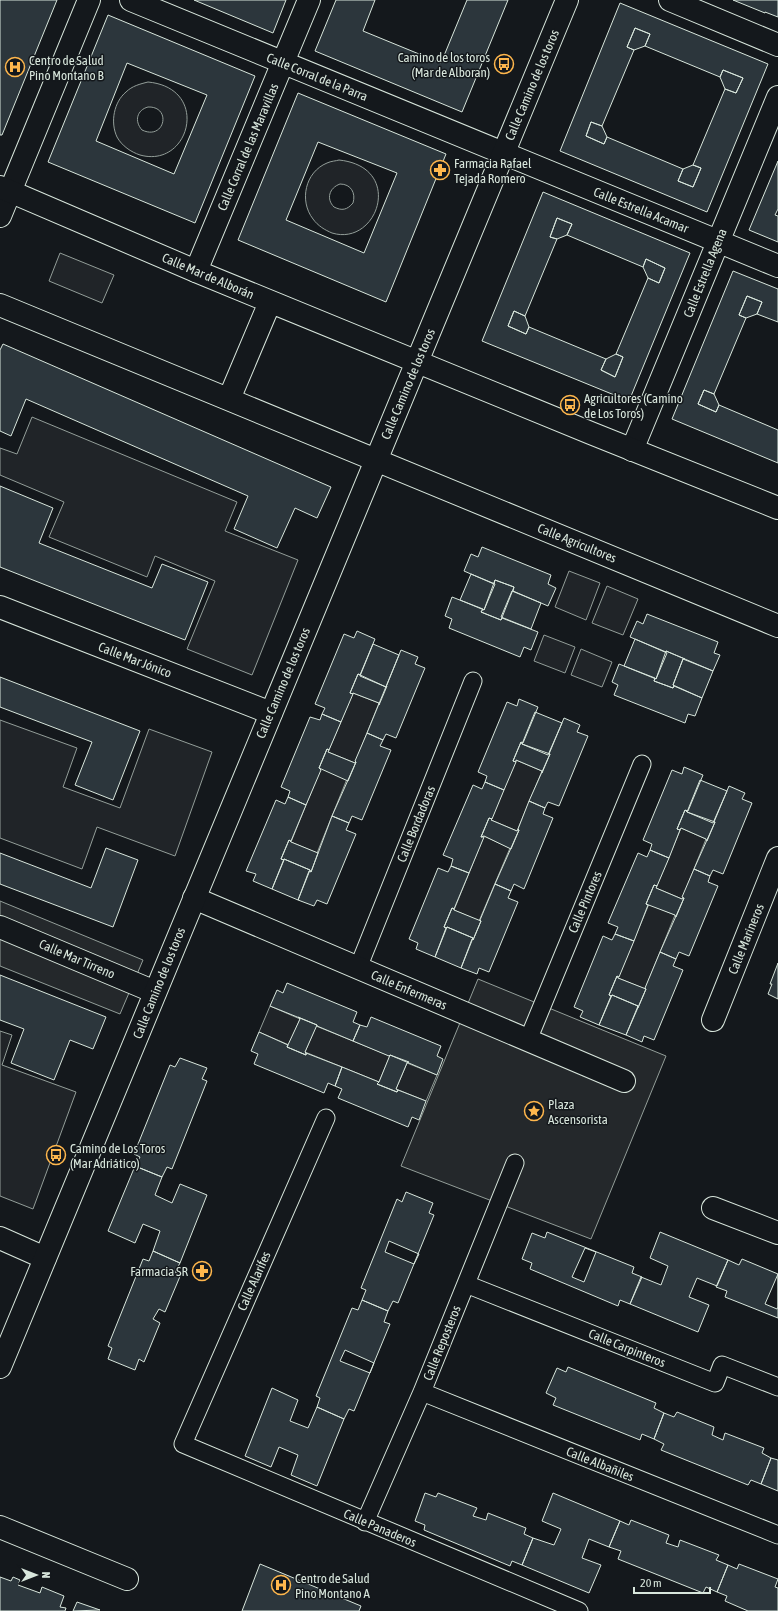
<svg xmlns="http://www.w3.org/2000/svg" width="778" height="1611" font-family="'Asap Condensed',sans-serif">
  <style>
    .green { fill: #202428; stroke: #939e99; fill-rule: evenodd }
    .parking { fill: #24282b; stroke: #939e99 }
    .building { fill: #2c363c; stroke: #d8e6dc; fill-rule: evenodd }
    .lines { fill: none; stroke-linecap: round; stroke-linejoin: round }
    .pedestrian-casing { stroke: #d8e6dc; stroke-width: 19 }
    .minor-casing { stroke: #d8e6dc; stroke-width: 24 }
    .tertiary-casing { stroke: #d8e6dc; stroke-width: 24 }
    .pedestrian { stroke: #14181c; stroke-width: 17 }
    .minor { stroke: #14181c; stroke-width: 22 }
    .tertiary { stroke: #14181c; stroke-width: 22 }
    .labels { text-anchor: middle; dominant-baseline: central; stroke-width: 3; stroke-linejoin: round; paint-order: stroke }
    .poi-label { font-size: 13px; fill: #d8e6dc; stroke: #14181c; text-anchor: start }
    .street-label { font-size: 13px; fill: #d8e6dc; stroke: #14181c }
  </style>
  <rect width="100%" height="100%" fill="#14181c"/>
  <path class="green" d="M 148,82 C 211,88 190,169 140,155 C 131,152 122,146 117,137 C 110,122 114,102 126,92 C 132,86 140,84 148,82 ZM 148,107 C 172,106 165,141 142,130 C 134,121 137,110 148,107 Z
    M 339,160 C 405,167 378,247 332,233 C 325,230 318,226 313,219 C 299,201 305,172 327,163 C 331,161 336,161 339,160 ZM 340,184 C 351,184 356,193 353,203 C 347,210 342,211 334,207 C 326,199 329,188 340,184 Z
    M 60,253 L 114,275 L 102,303 L 49,281 Z
    M 32,417 L 237,502 L 225,531 L 298,560 L 252,675 L 187,649 L 215,581 L 155,556 L 147,577 L 49,537 L 64,502 L 0,475 L 0,448 L 17,454 Z
    M 569,571 L 600,583 L 586,620 L 555,607 Z
    M 607,586 L 638,599 L 623,635 L 592,623 Z
    M 544,635 L 575,647 L 565,673 L 534,661 Z
    M 581,649 L 612,662 L 602,687 L 571,675 Z
    M 353,693 L 379,703 L 355,763 L 328,752 Z
    M 0,720 L 77,748 L 63,787 L 120,808 L 149,729 L 212,752 L 175,856 L 97,827 L 82,869 L 0,838 Z
    M 516,760 L 542,771 L 517,831 L 491,820 Z
    M 321,768 L 347,779 L 317,853 L 291,842 Z
    M 681,828 L 706,839 L 682,899 L 656,888 Z
    M 484,836 L 510,848 L 479,921 L 454,910 Z
    M 649,904 L 675,915 L 645,989 L 618,978 Z
    M 270,1006 L 300,1019 L 289,1045 L 259,1032 Z
    M 316,1026 L 390,1056 L 379,1082 L 305,1052 Z
    M 0,1031 L 12,1035 L 2,1065 L 76,1092 L 33,1209 L 0,1196 Z
    M 407,1063 L 437,1075 L 426,1101 L 396,1089 Z"/>
  <path class="parking" d="M 0,901 L 143,960 L 120,1014 L 0,966 Z
    M 478,979 L 666,1056 L 591,1239 L 401,1166 Z"/>
  <path class="building" d="M 0,0 L 57,0 L 2,135 L 0,135 Z
    M 194,0 L 286,0 L 273,33 Z
    M 336,0 L 375,0 L 363,31 L 441,63 L 467,0 L 508,0 L 462,112 L 315,51 Z
    M 733,0 L 778,0 L 778,17 L 765,12 L 765,13 Z
    M 620,3 L 768,64 L 707,212 L 560,151 ZM 635,28 L 650,34 L 645,46 L 720,77 L 723,70 L 743,78 L 736,93 L 725,89 L 693,165 L 701,168 L 693,187 L 678,181 L 683,169 L 607,137 L 604,144 L 586,136 L 591,122 L 602,126 L 634,50 L 627,47 Z
    M 108,15 L 255,76 L 195,223 L 48,162 ZM 127,63 L 207,95 L 174,174 L 96,141 Z
    M 635,28 L 650,34 L 645,46 L 634,50 L 627,47 Z
    M 723,70 L 743,78 L 736,93 L 725,89 L 720,77 Z
    M 298,93 L 446,154 L 386,302 L 238,240 ZM 318,142 L 397,173 L 364,253 L 286,220 Z
    M 591,122 L 602,126 L 607,137 L 604,144 L 586,136 Z
    M 778,161 L 778,209 L 775,215 L 778,216 L 778,242 L 749,230 Z
    M 693,165 L 701,168 L 693,187 L 678,181 L 683,169 Z
    M 543,192 L 690,253 L 629,401 L 482,341 ZM 557,218 L 572,224 L 567,235 L 643,267 L 646,259 L 665,268 L 659,283 L 648,278 L 616,354 L 623,357 L 615,377 L 601,370 L 606,359 L 529,327 L 526,334 L 508,326 L 514,311 L 525,316 L 557,239 L 550,237 Z
    M 557,218 L 572,224 L 567,235 L 557,239 L 550,237 Z
    M 646,259 L 665,268 L 659,283 L 648,278 L 643,267 Z
    M 733,271 L 778,289 L 778,322 L 757,314 L 762,302 L 747,296 L 739,315 L 746,318 L 714,394 L 704,390 L 698,404 L 716,412 L 719,405 L 778,430 L 778,463 L 672,419 Z
    M 747,296 L 762,302 L 757,314 L 746,318 L 739,315 Z
    M 514,311 L 525,316 L 529,327 L 526,334 L 508,326 Z
    M 3,344 L 331,487 L 317,518 L 295,508 L 277,548 L 234,529 L 248,496 L 26,399 L 11,436 L 0,431 L 0,350 Z
    M 616,354 L 623,357 L 615,377 L 601,370 L 606,359 Z
    M 704,390 L 714,394 L 719,405 L 716,412 L 698,404 Z
    M 0,486 L 53,508 L 39,543 L 152,588 L 162,564 L 208,582 L 185,640 L 0,567 Z
    M 482,547 L 551,575 L 548,584 L 556,588 L 548,606 L 513,591 L 514,587 L 495,580 L 494,584 L 464,571 L 471,554 L 478,557 Z
    M 471,574 L 495,584 L 484,610 L 460,600 Z
    M 495,580 L 514,587 L 501,620 L 481,612 L 483,609 L 484,610 Z
    M 512,591 L 541,603 L 531,629 L 501,617 Z
    M 452,597 L 483,609 L 481,612 L 501,620 L 502,618 L 538,632 L 531,650 L 524,647 L 520,657 L 449,628 L 452,619 L 445,616 Z
    M 647,614 L 718,642 L 714,653 L 720,655 L 713,671 L 666,651 L 666,652 L 630,637 L 637,621 L 643,624 Z
    M 357,631 L 375,639 L 360,675 L 358,674 L 350,693 L 353,694 L 341,722 L 322,714 L 325,708 L 315,704 L 344,634 L 354,638 Z
    M 635,639 L 667,653 L 656,679 L 624,666 Z
    M 373,644 L 399,655 L 386,687 L 360,676 Z
    M 401,650 L 418,657 L 415,664 L 425,668 L 396,738 L 386,734 L 383,740 L 367,733 Z
    M 666,651 L 685,659 L 683,659 L 673,685 L 674,686 L 673,688 L 654,681 L 655,678 L 656,679 Z
    M 683,659 L 713,671 L 702,698 L 673,685 Z
    M 619,664 L 655,678 L 654,681 L 673,688 L 674,686 L 702,698 L 695,716 L 688,714 L 685,723 L 614,695 L 618,685 L 612,682 Z
    M 358,674 L 386,687 L 387,686 L 379,705 L 379,703 L 353,693 L 353,694 L 350,693 Z
    M 0,677 L 140,731 L 113,800 L 75,785 L 92,742 L 0,707 Z
    M 519,699 L 538,707 L 523,743 L 521,742 L 513,761 L 516,762 L 504,790 L 485,782 L 487,776 L 478,772 L 507,702 L 517,706 Z
    M 535,712 L 562,723 L 548,755 L 522,744 Z
    M 322,714 L 341,722 L 329,750 L 327,749 L 319,768 L 321,770 L 306,805 L 288,797 L 290,791 L 281,787 L 310,717 L 320,720 Z
    M 564,718 L 580,725 L 577,732 L 588,736 L 559,806 L 548,802 L 545,808 L 529,801 L 550,754 L 549,754 Z
    M 367,733 L 383,740 L 380,746 L 391,750 L 362,820 L 352,816 L 349,823 L 332,816 L 356,762 L 355,761 Z
    M 521,742 L 522,744 L 550,754 L 542,773 L 542,771 L 516,760 L 516,762 L 513,761 Z
    M 327,749 L 329,750 L 328,752 L 355,763 L 356,762 L 348,781 L 319,768 Z
    M 684,767 L 703,775 L 688,811 L 685,810 L 677,829 L 680,830 L 669,858 L 650,850 L 652,844 L 643,840 L 672,770 L 682,774 Z
    M 700,780 L 727,791 L 713,823 L 687,812 Z
    M 485,782 L 504,790 L 492,819 L 489,818 L 481,837 L 484,837 L 469,873 L 451,866 L 453,859 L 443,855 L 473,785 L 482,789 Z
    M 729,786 L 745,793 L 742,799 L 752,803 L 723,874 L 713,870 L 710,876 L 694,869 L 715,822 L 714,822 Z
    M 288,797 L 306,805 L 291,841 L 289,840 L 281,859 L 284,860 L 272,889 L 253,881 L 256,874 L 246,871 L 276,800 L 285,804 Z
    M 529,801 L 545,808 L 543,814 L 553,818 L 524,889 L 514,884 L 511,891 L 495,884 L 519,830 L 518,829 Z
    M 685,810 L 687,812 L 715,822 L 707,841 L 706,839 L 681,828 L 680,830 L 677,829 Z
    M 332,816 L 349,823 L 346,830 L 356,834 L 327,904 L 317,900 L 314,906 L 298,900 L 309,871 L 311,872 Z
    M 489,818 L 492,819 L 491,820 L 517,831 L 518,829 L 519,830 L 511,849 L 484,836 L 481,837 Z
    M 289,840 L 291,842 L 318,853 L 311,872 L 310,870 L 284,859 L 284,860 L 281,859 Z
    M 106,848 L 138,860 L 113,927 L 0,884 L 0,853 L 91,888 Z
    M 650,850 L 669,858 L 657,886 L 654,885 L 646,904 L 648,905 L 634,941 L 615,934 L 618,927 L 608,923 L 638,853 L 647,857 Z
    M 284,859 L 310,870 L 298,900 L 272,889 Z
    M 451,866 L 469,873 L 454,909 L 452,908 L 444,927 L 446,928 L 435,957 L 416,949 L 418,943 L 409,939 L 438,868 L 448,872 Z
    M 694,869 L 710,876 L 708,882 L 718,886 L 689,956 L 679,952 L 676,959 L 660,952 L 684,898 L 682,897 Z
    M 495,884 L 511,891 L 508,898 L 518,902 L 489,972 L 479,968 L 477,974 L 461,968 L 472,939 L 473,940 L 481,921 L 480,920 Z
    M 654,885 L 657,886 L 656,888 L 682,899 L 684,898 L 676,917 L 675,915 L 646,904 Z
    M 452,908 L 454,909 L 454,910 L 481,921 L 473,940 L 472,939 L 473,938 L 447,927 L 446,928 L 444,927 Z
    M 447,927 L 473,938 L 461,968 L 435,957 Z
    M 615,934 L 634,941 L 619,977 L 617,976 L 609,995 L 611,996 L 599,1025 L 580,1017 L 583,1011 L 574,1007 L 603,936 L 612,940 Z
    M 660,952 L 676,959 L 673,966 L 683,970 L 654,1040 L 644,1036 L 642,1042 L 626,1035 L 646,989 L 645,988 Z
    M 778,963 L 778,999 L 768,994 L 772,984 L 770,984 Z
    M 0,975 L 106,1017 L 93,1049 L 70,1040 L 54,1080 L 11,1063 L 24,1029 L 0,1020 Z
    M 617,976 L 618,978 L 646,989 L 638,1008 L 637,1007 L 638,1006 L 612,995 L 611,996 L 609,995 Z
    M 287,983 L 357,1012 L 353,1022 L 360,1025 L 353,1041 L 317,1026 L 317,1025 L 270,1006 L 277,990 L 283,993 Z
    M 612,995 L 638,1006 L 626,1035 L 599,1025 Z
    M 298,1017 L 317,1025 L 305,1052 L 306,1053 L 306,1055 L 287,1047 L 300,1019 Z
    M 371,1017 L 441,1046 L 437,1056 L 443,1059 L 437,1075 L 390,1055 L 389,1056 L 353,1041 L 360,1025 L 367,1027 Z
    M 259,1032 L 288,1045 L 287,1047 L 306,1055 L 306,1053 L 342,1067 L 335,1086 L 328,1083 L 324,1093 L 254,1064 L 258,1054 L 251,1051 Z
    M 390,1055 L 409,1062 L 407,1063 L 396,1089 L 398,1090 L 397,1092 L 377,1084 L 379,1082 Z
    M 180,1058 L 207,1068 L 202,1079 L 207,1081 L 172,1169 L 167,1167 L 162,1177 L 135,1166 L 140,1157 L 134,1154 L 170,1065 L 175,1067 Z
    M 342,1067 L 379,1082 L 377,1084 L 397,1092 L 398,1090 L 426,1101 L 419,1120 L 412,1117 L 408,1127 L 338,1098 L 342,1089 L 335,1086 Z
    M 135,1166 L 162,1177 L 155,1195 L 172,1203 L 180,1184 L 207,1195 L 180,1263 L 153,1251 L 160,1231 L 143,1224 L 135,1243 L 108,1231 Z
    M 406,1192 L 433,1203 L 429,1213 L 434,1215 L 398,1303 L 393,1301 L 388,1311 L 362,1300 L 366,1290 L 361,1288 L 397,1199 L 402,1202 Z
    M 547,1232 L 634,1267 L 632,1273 L 642,1277 L 630,1304 L 620,1300 L 618,1306 L 530,1269 L 532,1263 L 522,1259 L 532,1233 L 545,1238 Z
    M 660,1232 L 728,1260 L 717,1286 L 697,1278 L 689,1297 L 709,1305 L 698,1332 L 630,1304 L 641,1277 L 661,1285 L 668,1266 L 650,1258 Z
    M 389,1241 L 419,1254 L 414,1264 L 385,1252 Z
    M 585,1248 L 596,1252 L 584,1282 L 572,1277 Z
    M 153,1251 L 180,1263 L 175,1272 L 181,1274 L 165,1312 L 159,1309 L 153,1319 L 160,1323 L 144,1362 L 139,1359 L 135,1370 L 108,1359 L 112,1348 L 108,1346 L 143,1259 L 149,1261 Z
    M 742,1259 L 778,1274 L 778,1318 L 725,1297 L 727,1291 L 716,1287 L 728,1260 L 739,1265 Z
    M 778,1274 L 778,1307 L 777,1309 L 765,1304 Z
    M 362,1300 L 388,1311 L 384,1322 L 390,1324 L 354,1411 L 349,1409 L 344,1419 L 317,1407 L 320,1398 L 316,1396 L 352,1308 L 358,1310 Z
    M 345,1350 L 374,1363 L 370,1373 L 340,1361 Z
    M 568,1367 L 656,1403 L 654,1408 L 664,1413 L 654,1439 L 642,1434 L 640,1440 L 553,1405 L 556,1398 L 546,1393 L 557,1368 L 566,1372 Z
    M 272,1388 L 298,1400 L 290,1421 L 308,1428 L 317,1407 L 344,1419 L 317,1486 L 291,1475 L 298,1455 L 279,1447 L 271,1467 L 245,1456 Z
    M 677,1412 L 714,1427 L 712,1435 L 723,1440 L 725,1433 L 764,1448 L 762,1453 L 771,1458 L 761,1484 L 751,1480 L 748,1485 L 661,1450 L 664,1444 L 654,1439 L 664,1413 L 674,1417 Z
    M 771,1458 L 778,1460 L 778,1491 L 761,1484 Z
    M 425,1493 L 436,1497 L 438,1493 L 477,1508 L 473,1516 L 486,1520 L 488,1513 L 526,1528 L 524,1534 L 533,1538 L 522,1565 L 512,1561 L 510,1566 L 424,1530 L 425,1525 L 415,1521 Z
    M 553,1493 L 620,1521 L 609,1547 L 589,1539 L 582,1558 L 601,1565 L 589,1593 L 522,1565 L 533,1538 L 554,1545 L 561,1529 L 542,1521 Z
    M 631,1520 L 669,1535 L 666,1543 L 678,1547 L 680,1540 L 719,1555 L 716,1560 L 728,1565 L 717,1592 L 706,1587 L 703,1593 L 618,1559 L 621,1551 L 609,1547 L 620,1521 L 629,1525 Z
    M 260,1564 L 361,1606 L 359,1611 L 242,1611 Z
    M 739,1564 L 778,1579 L 775,1587 L 778,1588 L 778,1611 L 748,1611 L 725,1601 L 727,1596 L 717,1592 L 728,1565 L 737,1569 Z
    M 0,1577 L 11,1581 L 13,1577 L 20,1580 L 18,1585 L 40,1593 L 42,1587 L 64,1596 L 60,1607 L 66,1608 L 65,1611 L 0,1611 Z
    M 77,1602 L 100,1610 L 73,1611 Z"/>
  <g class="lines">
    <defs>
      <path id="pedestrian" d="M 358,968 L 473,681
        M 528,1040 L 642,764
        M 326,1118 L 183,1444 L 579,1611
        M 466,1284 L 715,1383 L 722,1365 L 778,1387
        M 422,1392 L 778,1535
        M 365,1522 L 422,1392 L 515,1163"/>
      <path id="minor" d="M 131,0 L 778,266
        M 670,0 L 778,45
        M 0,216 L 89,0
        M 196,271 L 309,0
        M 632,450 L 778,97
        M 0,607 L 271,713
        M 194,898 L 624,1081
        M 0,927 L 155,992
        M 713,1020 L 778,858
        M 713,1208 L 778,1233
        M 0,1238 L 45,1258
        M 0,1527 L 127,1579"/>
      <path id="tertiary" d="M 0,187 C 66,215 132,244 198,272 C 391,352 584,431 778,508
        M 0,305 L 778,626
        M 229,399 L 270,302
        M 0,1367 L 567,0"/>
    </defs>
    <use href="#pedestrian" class="pedestrian-casing"/>
    <use href="#minor" class="minor-casing"/>
    <use href="#tertiary" class="tertiary-casing"/>
    <use href="#pedestrian" class="pedestrian"/>
    <use href="#minor" class="minor"/>
    <use href="#tertiary" class="tertiary"/>
  </g>
  <defs>
    <symbol id="bus-ring" viewBox="-11 -11 22 22"><circle r="9.5" fill="#14181c" stroke="#ffb74d" stroke-width="1.5"/><path d="M-5-6H5V4H4V6H2V4H-2V6H-4V4H-5ZM-3.5-4V0h7V-4ZM-3.5 1.2v1.5H-2V1.2ZM2 1.2v1.5H3.5V1.2Z" fill="#ffb74d"/></symbol>
    <symbol id="hospital-ring" viewBox="-11 -11 22 22"><circle r="9.5" fill="#14181c" stroke="#ffb74d" stroke-width="1.5"/><path d="M-5-5h3v3.5h4V-5h3V5h-3V1.5h-4V5h-3Z" fill="#ffb74d"/></symbol>
    <symbol id="pharmacy-ring" viewBox="-11 -11 22 22"><circle r="9.5" fill="#14181c" stroke="#ffb74d" stroke-width="1.5"/><path d="M-2-6h4v4h4v4h-4v4h-4v-4h-4v-4h4Z" fill="#ffb74d"/></symbol>
    <symbol id="sight-ring" viewBox="-11 -11 22 22"><circle r="9.5" fill="#14181c" stroke="#ffb74d" stroke-width="1.5"/><path d="M0-6L1.8-2.2L6-1.7L2.9 1.2L3.7 5.4L0 3.3L-3.7 5.4L-2.9 1.2L-6-1.7L-1.8-2.2Z" fill="#ffb74d"/></symbol>
  </defs>
  <g fill-rule="evenodd">
    <use href="#bus-ring" x="493" y="53" width="22" height="22"/>
    <use href="#hospital-ring" x="4" y="56" width="22" height="22"/>
    <use href="#pharmacy-ring" x="429" y="159" width="22" height="22"/>
    <use href="#bus-ring" x="559" y="394" width="22" height="22"/>
    <use href="#sight-ring" x="523" y="1100" width="22" height="22"/>
    <use href="#bus-ring" x="45" y="1144" width="22" height="22"/>
    <use href="#pharmacy-ring" x="191" y="1260" width="22" height="22"/>
    <use href="#hospital-ring" x="270" y="1574" width="22" height="22"/>
  </g>
  <g class="labels">
    <g class="poi-label">
      <text x="490" y="57" text-anchor="end">Camino de los toros<tspan x="490" dy="15">(Mar de Alboran)</tspan></text>
      <text x="29" y="60">Centro de Salud<tspan x="29" dy="15">Pino Montano B</tspan></text>
      <text x="454" y="163">Farmacia Rafael<tspan x="454" dy="15">Tejada Romero</tspan></text>
      <text x="584" y="398">Agricultores (Camino<tspan x="584" dy="15">de Los Toros)</tspan></text>
      <text x="548" y="1104">Plaza<tspan x="548" dy="15">Ascensorista</tspan></text>
      <text x="70" y="1148">Camino de Los Toros<tspan x="70" dy="15">(Mar Adriático)</tspan></text>
      <text x="188" y="1271" text-anchor="end">Farmacia SR</text>
      <text x="295" y="1578">Centro de Salud<tspan x="295" dy="15">Pino Montano A</tspan></text>
    </g>
    <g class="street-label">
      <text transform="translate(317 77) rotate(22)">Calle Corral de la Parra</text>
      <text transform="translate(532 85) rotate(-67)">Calle Camino de los toros</text>
      <text transform="translate(248 147) rotate(-67)">Calle Corral de las Maravillas</text>
      <text transform="translate(641 210) rotate(22)">Calle Estrella Acamar</text>
      <text transform="translate(705 273) rotate(-68)">Calle Estrella Agena</text>
      <text transform="translate(208 276) rotate(23)">Calle Mar de Alborán</text>
      <text transform="translate(408 384) rotate(-67)">Calle Camino de los toros</text>
      <text transform="translate(577 543) rotate(22)">Calle Agricultores</text>
      <text transform="translate(135 660) rotate(21)">Calle Mar Jónico</text>
      <text transform="translate(283 683) rotate(-67)">Calle Camino de los toros</text>
      <text transform="translate(416 824) rotate(-68)">Calle Bordadoras</text>
      <text transform="translate(585 902) rotate(-67)">Calle Pintores</text>
      <text transform="translate(746 939) rotate(-68)">Calle Marineros</text>
      <text transform="translate(77 959) rotate(23)">Calle Mar Tirreno</text>
      <text transform="translate(159 983) rotate(-68)">Calle Camino de los toros</text>
      <text transform="translate(409 990) rotate(23)">Calle Enfermeras</text>
      <text transform="translate(254 1281) rotate(-66)">Calle Alarifes</text>
      <text transform="translate(442 1343) rotate(-68)">Calle Reposteros</text>
      <text transform="translate(627 1348) rotate(22)">Calle Carpinteros</text>
      <text transform="translate(600 1464) rotate(22)">Calle Albañiles</text>
      <text transform="translate(380 1528) rotate(23)">Calle Panaderos</text>
    </g>
  </g>
  <g transform="translate(36 1575) rotate(90)" stroke="#14181c" stroke-width="3" paint-order="stroke">
  <path d="M0-3L7 15L0 10L-7 15Z" fill="#d8e6dc"/>
  <text y="-6" font-size="11" font-weight="bold" text-anchor="middle" fill="#d8e6dc">N</text>
  </g>
  <path d="M634 1587v6h76v-6" fill="none" stroke="#d8e6dc" stroke-width="2"/>
  <text x="640" y="1587" font-size="12" fill="#d8e6dc" stroke="#14181c" stroke-width="3" paint-order="stroke">20 m</text>
</svg>
